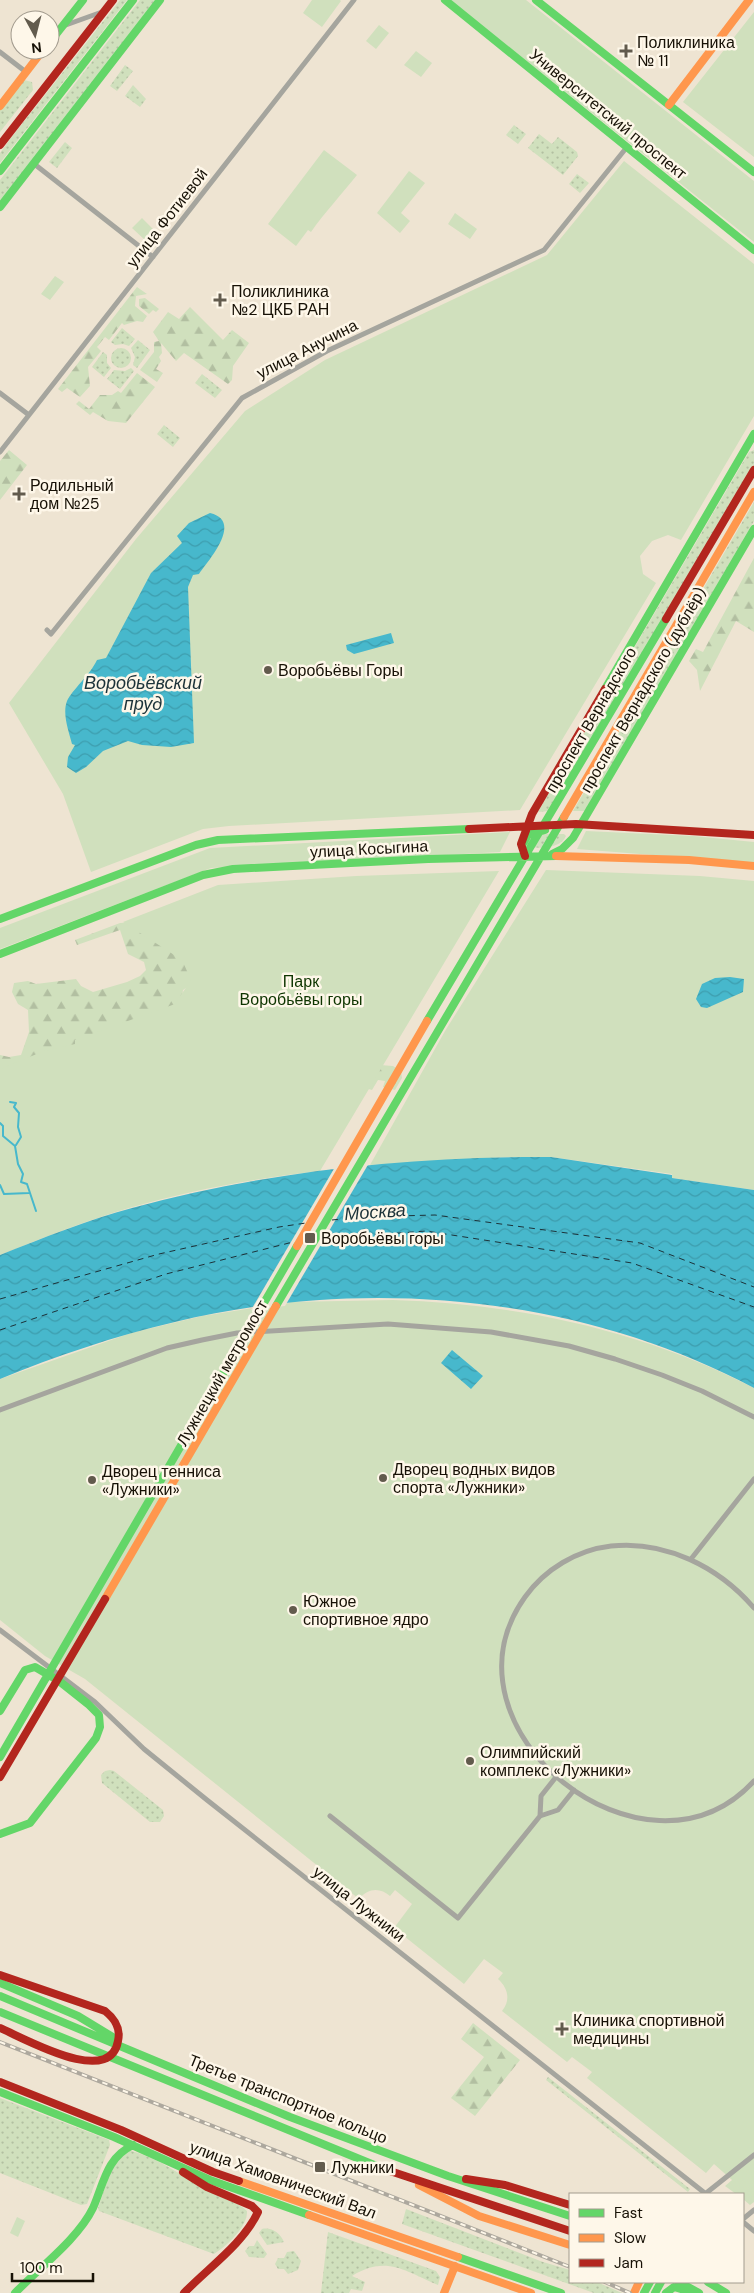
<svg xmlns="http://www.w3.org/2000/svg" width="754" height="2293" font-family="'DM Sans',sans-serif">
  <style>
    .grass { fill: url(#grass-dots) }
    .forest { fill: url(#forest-firs) }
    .park { fill: #d0e0bd }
    .water { fill: url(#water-waves) }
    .pier { fill: #eee4d2 }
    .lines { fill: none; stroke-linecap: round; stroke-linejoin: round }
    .stream { stroke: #47b8cc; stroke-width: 2 }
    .ferry { stroke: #1c3239; stroke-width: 1; stroke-dasharray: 6 5; stroke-linecap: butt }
    .street { stroke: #a5a59e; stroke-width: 5 }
    .fast { stroke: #63d668; stroke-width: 8 }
    .slow { stroke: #ff974d; stroke-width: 8 }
    .jam { stroke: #b3261e; stroke-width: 8 }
    .rail-casing { stroke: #ada89e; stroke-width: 4 }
    .rail { stroke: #fef7e9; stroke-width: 2; stroke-dasharray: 5.5; stroke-linecap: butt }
    .poi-dot { fill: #625b4d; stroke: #fef7e9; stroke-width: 2 }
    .labels { text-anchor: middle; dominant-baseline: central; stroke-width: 5; stroke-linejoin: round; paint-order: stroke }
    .poi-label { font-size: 16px; fill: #171106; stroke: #fef7e9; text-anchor: start }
    .street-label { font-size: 16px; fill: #171106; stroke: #fef7e9 }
    .park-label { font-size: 16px; fill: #0e3500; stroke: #fef7e9 }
    .water-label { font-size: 18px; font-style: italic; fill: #1c3239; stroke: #fef7e9 }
  </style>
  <defs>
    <pattern id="grass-dots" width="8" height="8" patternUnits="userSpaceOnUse" patternTransform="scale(1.25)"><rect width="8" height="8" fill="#d0e0bd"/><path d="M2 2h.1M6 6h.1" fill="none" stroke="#b2bfa1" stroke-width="1.8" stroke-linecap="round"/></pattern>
    <pattern id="forest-firs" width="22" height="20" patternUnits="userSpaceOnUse" patternTransform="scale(1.25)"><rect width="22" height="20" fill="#d0e0bd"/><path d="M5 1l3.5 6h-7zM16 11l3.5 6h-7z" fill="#b2bfa1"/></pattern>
    <pattern id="water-waves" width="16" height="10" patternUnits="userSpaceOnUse" patternTransform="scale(1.25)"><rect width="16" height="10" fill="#47b8cc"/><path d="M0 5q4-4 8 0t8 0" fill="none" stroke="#3d9dae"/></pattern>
  </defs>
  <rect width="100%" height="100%" fill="#eee4d2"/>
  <path class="grass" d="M 120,0 L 127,0 L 0,163 L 0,153 L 11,138 Z
    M 140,0 L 157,0 L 0,202 L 0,180 Z
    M 125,65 L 133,71 L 117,91 L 110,86 Z
    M 24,80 L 32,82 L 33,90 L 0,132 L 0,109 Z
    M 133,85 L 146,99 L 140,107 L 125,96 Z
    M 514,125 L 526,134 L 518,144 L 506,135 Z
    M 539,134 L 552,144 L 558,137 L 577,152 L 578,156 L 563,175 L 528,148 Z
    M 65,142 L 72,148 L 57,168 L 49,162 Z
    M 577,174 L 589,183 L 580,193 L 569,184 Z
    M 122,328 L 135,339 L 129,346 L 123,344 L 115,345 L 111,342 Z
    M 138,340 L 150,350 L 137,368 L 133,365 L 135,357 L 131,348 Z
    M111 358a10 10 0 1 1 20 0a10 10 0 1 1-20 0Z
    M 103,352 L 107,355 L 107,363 L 111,368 L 104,377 L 92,367 Z
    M 131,368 L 134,371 L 120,389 L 107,379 L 114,370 L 125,371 Z
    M 202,374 L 222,390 L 215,398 L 195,383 Z
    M 164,425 L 180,438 L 173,447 L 157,434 Z
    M 754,450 L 754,465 L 549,811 L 538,812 L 749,452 Z
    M 754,502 L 754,521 L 585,811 L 573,811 Z
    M 536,834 L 564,834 L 566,836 C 561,849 538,849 526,846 L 526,841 Z
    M 110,1770 L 114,1771 L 163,1810 L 164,1816 L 160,1822 L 150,1822 L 102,1783 L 101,1775 L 105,1771 Z
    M 548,2077 L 690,2189 L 688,2192 L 546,2080 Z
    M 0,2098 L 109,2140 L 110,2145 L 87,2204 L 81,2205 L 0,2173 Z
    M 127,2150 C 160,2157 186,2180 216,2195 C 226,2200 238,2202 247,2211 C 248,2226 227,2246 214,2254 L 99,2211 L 98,2208 L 113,2164 Z
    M 406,2209 L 543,2262 L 570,2270 L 570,2282 L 597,2282 L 622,2293 L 594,2293 L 402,2224 Z
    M 262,2229 C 272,2227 280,2233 284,2242 L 267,2245 L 259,2233 Z
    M 328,2232 L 436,2271 L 440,2277 L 438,2285 C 404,2271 387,2255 352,2276 L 365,2282 L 362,2291 L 351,2289 L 349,2293 L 321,2293 Z
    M 257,2240 L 267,2254 L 264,2258 L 249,2257 L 245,2251 L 249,2246 L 254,2246 Z
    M 294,2251 L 301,2261 L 298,2270 L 288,2274 L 284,2269 L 278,2269 L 275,2264 L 278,2258 L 284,2258 L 287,2252 Z"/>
  <path class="forest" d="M 137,287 L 147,294 L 136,296 L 135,306 L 147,316 L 143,322 L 137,321 L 124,325 L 122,323 L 109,340 L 105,337 L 97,347 L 101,351 L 88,367 L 90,386 L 80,397 L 67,388 L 62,392 L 58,389 Z
    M 145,298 L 159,309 L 156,312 L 153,310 L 149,314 L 139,306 L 139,299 Z
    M 190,307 L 223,340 L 232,330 L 249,343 L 233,366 L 232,380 L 228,384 L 184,353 L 176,361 L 161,343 L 162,353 L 159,357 L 161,361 L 156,369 L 163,373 L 157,382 L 140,370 L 154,352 L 154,342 L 159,341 L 153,332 L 168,312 L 179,319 Z
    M 137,373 L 155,387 L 126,423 L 108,421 L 93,412 L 90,415 L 76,404 L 79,401 L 89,409 L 100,395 L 112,395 L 118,391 L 121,393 Z
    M 9,450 L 27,465 L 0,500 L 0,461 Z
    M 754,558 L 754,632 L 736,621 L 700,691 L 697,670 L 689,661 L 696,649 L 703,652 Z
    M 133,922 L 203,955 L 190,985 L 183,990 L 181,1000 L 380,1065 L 393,1066 L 401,1071 L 402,1078 L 395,1090 L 383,1087 L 385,1081 L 378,1080 L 372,1090 L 365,1088 L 0,1183 L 0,1055 L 9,1057 L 21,1055 L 29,1032 L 28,1010 L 18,1004 L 12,992 L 14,983 L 28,981 L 36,984 L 76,979 L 81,986 L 93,992 L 127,982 L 140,976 L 146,970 L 144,962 L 128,954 L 120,930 L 77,945 L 75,940 L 120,923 Z
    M 473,2023 L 520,2060 L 475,2116 L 451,2098 L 484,2057 L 461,2039 Z"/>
  <path class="park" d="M 312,0 L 340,0 L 341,1 L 322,27 L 303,13 Z
    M 450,0 L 526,0 L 754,181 L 754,242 Z
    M 754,12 L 754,157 L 683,102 Z
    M 379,25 L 389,33 L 376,49 L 366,41 Z
    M 416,51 L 432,63 L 421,77 L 404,65 Z
    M 324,150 L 357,175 C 342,194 325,212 311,232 L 308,230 L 296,246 L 268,224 Z
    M 624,161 L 754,264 L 754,416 L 681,540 L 668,535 L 652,541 L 640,556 L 643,574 L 656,583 L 520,810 L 229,826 L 203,829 L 91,872 L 63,794 L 9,703 L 136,539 L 245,411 L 325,360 L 547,255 Z
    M 409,171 L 425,183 L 401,213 L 410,221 L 400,233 L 377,213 Z
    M 455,213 L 477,229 L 470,239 L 448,224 Z
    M 142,218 L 156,232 L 146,241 L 132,228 Z
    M 55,276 L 64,282 L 50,300 L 41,294 Z
    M 586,831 L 693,836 L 754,842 L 754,863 L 577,849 Z
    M 510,832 L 500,852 L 211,868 L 0,949 L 0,928 L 210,848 Z
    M 546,870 L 700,876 L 754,881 L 754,1190 L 672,1178 L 672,1174 L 551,1157 L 509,1157 L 370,1165 L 445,1031 Z
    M 499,871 L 320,1171 C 256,1178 191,1190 129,1208 C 85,1221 43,1238 0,1255 L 0,1069 L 44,1051 L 75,1044 L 75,1040 L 175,1004 L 191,980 L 182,960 L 123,922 L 218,885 L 356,876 Z
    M 393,1300 C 519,1304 642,1330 754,1388 L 754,2202 L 750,2205 L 743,2199 L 743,2194 L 736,2194 L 725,2186 L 732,2180 L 714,2164 L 706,2173 L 587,2078 L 592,2072 L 572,2057 L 567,2062 L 502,2011 C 511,2000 508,1988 498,1979 L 503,1973 L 484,1959 L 464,1984 L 394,1928 L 412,1904 L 395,1890 L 390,1896 C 380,1887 368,1888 359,1899 L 85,1679 L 45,1656 L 0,1620 L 0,1379 L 131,1333 L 202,1316 L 290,1302 Z
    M 17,2217 L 25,2221 L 18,2237 L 10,2233 Z"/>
  <path class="water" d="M 210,513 C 244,521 208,561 199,574 L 193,575 L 188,587 L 194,743 L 171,747 L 142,745 L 128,741 L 103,751 L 86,767 L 76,773 L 67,767 L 68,757 L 75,745 L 72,744 C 69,732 62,714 67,701 C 72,690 90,675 97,660 L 106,658 L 151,573 L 182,543 L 177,536 L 189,523 Z
    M 391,633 L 394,643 L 354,654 L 347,650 L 346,645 Z
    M 730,977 L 744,979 L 743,992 L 707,1008 L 701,1007 L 696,999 L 702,984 L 715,978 Z
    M 551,1157 L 672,1175 L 672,1178 L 754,1190 L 754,1388 C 580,1295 365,1276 175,1322 C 115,1336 56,1356 0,1379 L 0,1255 C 43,1238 87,1220 132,1208 C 268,1171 410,1156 551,1157 Z
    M 452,1350 L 483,1376 L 471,1389 L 441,1363 Z"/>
  <path class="pier" d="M 369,1163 L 285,1306 L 251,1310 L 335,1167 Z"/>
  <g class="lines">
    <path class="stream" d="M 10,1102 L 16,1103 L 14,1107 L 19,1113 L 18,1127 L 21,1137 L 16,1145
      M 0,1123 L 3,1126 L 3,1136 L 15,1146 L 18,1164 L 23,1174 L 21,1182 L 27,1184 L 36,1211
      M 0,1185 L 4,1194 L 29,1193"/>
    <path class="ferry" d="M 332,1220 L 359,1217 L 435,1215 L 640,1243 L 754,1287
      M 320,1239 L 426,1231 L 632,1263 L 754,1307
      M 0,1299 L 159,1254 L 279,1227 L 306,1223
      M 0,1330 L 166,1274 L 293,1242"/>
    <path class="street" d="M 63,26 L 102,12
      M 0,52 L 26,72
      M 33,163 L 153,257
      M 0,393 L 29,415
      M 0,452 L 354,0
      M 47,630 L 51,634 L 242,398 L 327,351 L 544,250 L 627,147
      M 0,1410 L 167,1348 L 202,1340 L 237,1333 L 388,1324 L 491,1332 L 569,1346 L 615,1359 L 662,1375 L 702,1391 L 754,1417
      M 691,1559 L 754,1479
      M 754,1608 C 719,1567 665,1540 611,1546 C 577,1550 545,1569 525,1597 C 431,1729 646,1899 754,1781
      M 0,1630 L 95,1702 L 144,1749 L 207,1800 L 706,2194
      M 556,1777 L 541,1796 L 540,1816 L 558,1810 L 574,1790
      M 330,1816 L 458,1918 L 540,1816
      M 705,2194 L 754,2155
      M 743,2219 L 754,2210
      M 743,2222 L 754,2231"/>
    <path class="fast" d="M 445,0 L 754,250
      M 536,0 L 754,172
      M 50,42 L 83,0
      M 0,171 L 133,0
      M 0,207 L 160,0
      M 605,689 L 754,434
      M 524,842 L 528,835 L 545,830
      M 552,854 L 562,849 L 573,838 L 754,529
      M 0,919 L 196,845 L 218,840 L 469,829
      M 0,954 L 203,875 L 233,869 L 428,859 L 556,856
      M 427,1021 L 666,619
      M 276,1306 L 564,817
      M 0,1711 L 25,1670 L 35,1667 L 59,1681 L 88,1704 L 99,1715 L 100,1727 L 96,1738 L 30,1823 L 0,1834
      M 0,1757 L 297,1246
      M 0,1983 L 78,2016 L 116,2039
      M 0,1996 L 290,2117 L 448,2176 L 570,2216
      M 0,2012 L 384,2169
      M 0,2092 L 114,2137 L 210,2180 L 309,2215
      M 458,2257 L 561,2293
      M 679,2282 L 699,2293
      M 708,2282 L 726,2293
      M 15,2293 C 39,2268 78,2239 93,2208 C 104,2183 106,2158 133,2145
      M 644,2293 L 650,2282
      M 655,2293 L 661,2282
      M 666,2293 L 674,2287 L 688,2291"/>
    <path class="slow" d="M 669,105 L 749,0
      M 0,106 L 43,50
      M 564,817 L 754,492
      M 556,856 L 689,860 L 754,866
      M 297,1246 L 427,1021
      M 105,1599 L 276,1306
      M 239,2181 L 458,2257
      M 419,2185 L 479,2216 L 570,2245
      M 309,2215 L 531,2293
      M 444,2293 L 455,2266
      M 634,2293 L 639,2282"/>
    <path class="jam" d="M 0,145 L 113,0
      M 666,619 L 754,470
      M 469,829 L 576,824 L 754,835
      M 525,856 L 521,844 L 532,814 L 605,689
      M 0,1777 L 105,1599
      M 0,1975 L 105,2011 C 115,2019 121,2028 118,2041 C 110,2088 24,2038 0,2028
      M 0,2082 L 121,2130 L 213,2172 L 239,2181
      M 384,2169 L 570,2231
      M 183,2172 L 207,2187 L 252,2206 L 258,2212 C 243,2244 208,2268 184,2293
      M 466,2179 L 505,2185 L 570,2205"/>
    <defs>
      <path id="rail" d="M 0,2042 L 570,2267
        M 605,2282 L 630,2293"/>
    </defs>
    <use href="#rail" class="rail-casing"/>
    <use href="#rail" class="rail"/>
  </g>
  <g class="poi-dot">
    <path d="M623.5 43.5h5v5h5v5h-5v5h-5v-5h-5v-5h5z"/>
    <path d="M217.5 292.5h5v5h5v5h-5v5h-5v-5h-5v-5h5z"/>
    <path d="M16.5 486.5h5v5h5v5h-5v5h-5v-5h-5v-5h5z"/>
    <circle cx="268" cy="670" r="5"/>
    <rect x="304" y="1232" width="12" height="12" rx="2.5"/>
    <circle cx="383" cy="1478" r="5"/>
    <circle cx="92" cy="1480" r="5"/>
    <circle cx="293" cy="1610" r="5"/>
    <circle cx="470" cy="1761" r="5"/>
    <path d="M559.5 2021.5h5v5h5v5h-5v5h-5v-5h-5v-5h5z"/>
    <rect x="314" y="2161" width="12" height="12" rx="2.5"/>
  </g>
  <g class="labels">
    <g class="poi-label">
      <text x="637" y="42">Поликлиника<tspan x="637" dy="18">№ 11</tspan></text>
      <text x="231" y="291">Поликлиника<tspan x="231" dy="18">№2 ЦКБ РАН</tspan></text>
      <text x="30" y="485">Родильный<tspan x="30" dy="18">дом №25</tspan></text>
      <text x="278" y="670">Воробьёвы Горы</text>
      <text x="321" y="1238">Воробьёвы горы</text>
      <text x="393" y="1469">Дворец водных видов<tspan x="393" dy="18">спорта «Лужники»</tspan></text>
      <text x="102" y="1471">Дворец тенниса<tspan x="102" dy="18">«Лужники»</tspan></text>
      <text x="303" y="1601">Южное<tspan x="303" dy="18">спортивное ядро</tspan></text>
      <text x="480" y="1752">Олимпийский<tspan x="480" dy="18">комплекс «Лужники»</tspan></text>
      <text x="573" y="2020">Клиника спортивной<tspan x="573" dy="18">медицины</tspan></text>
      <text x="331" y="2167">Лужники</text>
    </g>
    <g class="street-label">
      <text transform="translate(608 114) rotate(39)">Университетский проспект</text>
      <text transform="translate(167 218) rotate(-52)">улица Фотиевой</text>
      <text transform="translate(307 349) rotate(-27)">улица Анучина</text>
      <text transform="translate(643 690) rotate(-60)">проспект Вернадского (дублёр)</text>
      <text transform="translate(591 720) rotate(-60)">проспект Вернадского</text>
      <text transform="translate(369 849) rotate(-3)">улица Косыгина</text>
      <text transform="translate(222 1373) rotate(-60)">Лужнецкий метромост</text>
      <text transform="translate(359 1904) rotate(38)">улица Лужники</text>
      <text transform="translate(288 2099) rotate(22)">Третье транспортное кольцо</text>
      <text transform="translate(283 2180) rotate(20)">улица Хамовнический Вал</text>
    </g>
    <g class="park-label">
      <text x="301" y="981">Парк<tspan x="301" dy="18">Воробьёвы горы</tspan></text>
    </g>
    <g class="water-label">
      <text x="143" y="683">Воробьёвский<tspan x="143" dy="21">пруд</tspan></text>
      <text transform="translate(375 1212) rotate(-4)">Москва</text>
    </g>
  </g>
  <rect x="569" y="2193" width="175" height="90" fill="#fef7e9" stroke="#a29b8e"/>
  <rect x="579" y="2209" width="25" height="8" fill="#63d668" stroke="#a29b8e"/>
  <text x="614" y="2218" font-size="15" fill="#171106">Fast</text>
  <rect x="579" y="2234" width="25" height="8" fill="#ff974d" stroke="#a29b8e"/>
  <text x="614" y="2243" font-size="15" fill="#171106">Slow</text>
  <rect x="579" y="2259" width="25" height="8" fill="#b3261e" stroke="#a29b8e"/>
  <text x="614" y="2268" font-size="15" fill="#171106">Jam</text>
  <g transform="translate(35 35) rotate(173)"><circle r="24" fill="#fef7e9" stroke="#a29b8e"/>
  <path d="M0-4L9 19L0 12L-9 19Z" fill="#625b4d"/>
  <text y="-8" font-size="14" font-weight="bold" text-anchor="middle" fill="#171106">N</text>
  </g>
  <path d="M12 2273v8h81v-8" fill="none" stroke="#171106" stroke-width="2.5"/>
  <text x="20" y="2273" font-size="15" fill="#171106" stroke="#fef7e9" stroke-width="4" paint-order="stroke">100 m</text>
</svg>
